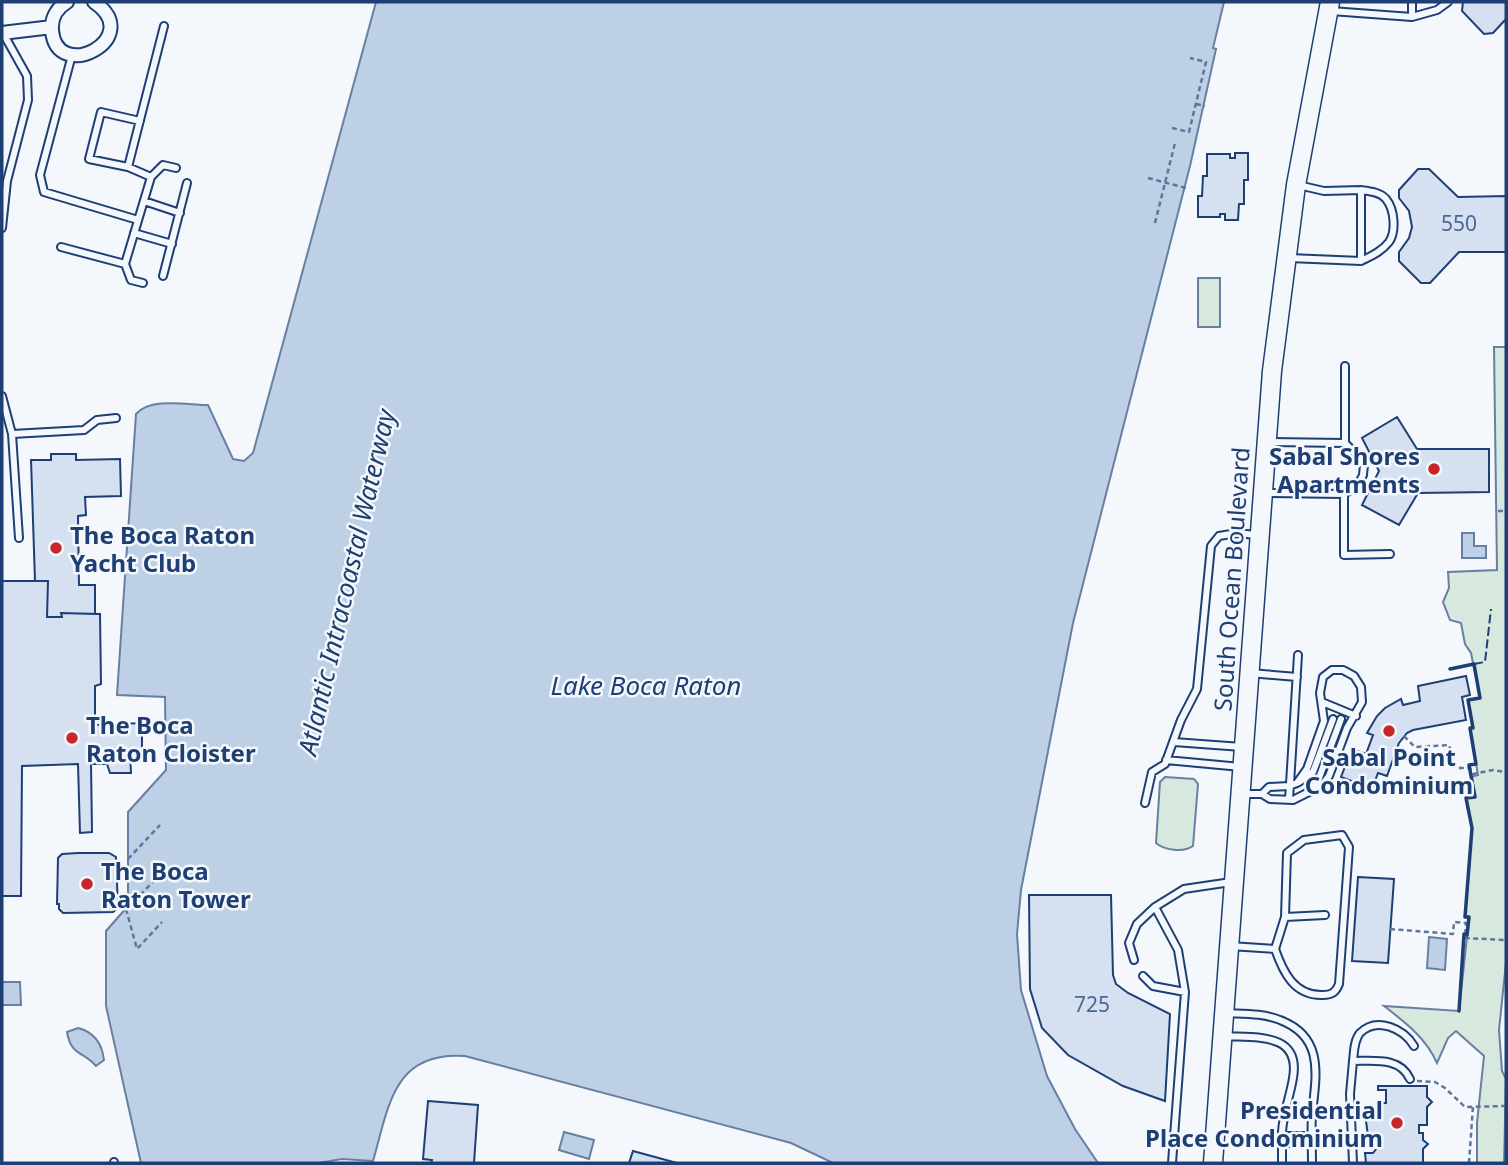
<svg xmlns="http://www.w3.org/2000/svg" width="1508" height="1165" font-family="'Noto Sans',sans-serif">
  <style>
    .green { fill: #d7e8df; stroke: #687fa3; stroke-width: 2 }
    .water { fill: #bed0e5; stroke: #687fa3; stroke-width: 2 }
    .building { fill: #d5e0f0; stroke: #1d3f73; stroke-width: 2 }
    .lines { fill: none; stroke-linecap: round; stroke-linejoin: round }
    .lane-casing { stroke: #1d3f73; stroke-width: 10 }
    .street-casing { stroke: #1d3f73; stroke-width: 16 }
    .secondary-casing { stroke: #1d3f73; stroke-width: 21 }
    .path { stroke: #5e769c; stroke-width: 2.5; stroke-dasharray: 5 3.5; stroke-linecap: butt }
    .lane { stroke: #f4f7fb; stroke-width: 6 }
    .street { stroke: #f4f7fb; stroke-width: 12 }
    .secondary { stroke: #f4f7fb; stroke-width: 18 }
    .fence { stroke: #1d3f73; stroke-width: 2; stroke-dasharray: 9 3.5; stroke-linecap: butt }
    .wall { stroke: #1d3f73; stroke-width: 3.5 }
    .poi-dot { fill: #c62828; stroke: #f4f7fb; stroke-width: 2.5 }
    .labels { text-anchor: middle; dominant-baseline: central; stroke-width: 5; stroke-linejoin: round; paint-order: stroke }
    .number-label { font-size: 21px; fill: #4b6792 }
    .poi-label { font-size: 24px; font-weight: bold; fill: #1d3f73; stroke: #f4f7fb; text-anchor: start }
    .street-label { font-size: 24px; fill: #1d3f73; stroke: #f4f7fb }
    .water-label { font-size: 26px; font-style: italic; fill: #1d3f73; stroke: #f4f7fb }
  </style>
  <rect width="100%" height="100%" fill="#f4f7fb"/>
  <path class="green" d="M 1198,278 L 1220,278 L 1220,327 L 1198,327 Z
    M 1494,347 L 1506,347 L 1506,962 L 1499,1030 L 1502,1071 L 1506,1079 L 1504,1163 L 1477,1163 L 1477,1123 L 1484,1056 L 1456,1031 L 1448,1038 L 1437,1063 C 1426,1038 1406,1023 1384,1006 L 1459,1011 L 1469,918 L 1465,917 L 1472,828 L 1466,798 L 1475,797 L 1471,777 L 1478,775 L 1470,728 L 1473,727 L 1468,700 L 1480,698 L 1471,653 L 1465,644 L 1461,623 L 1450,620 L 1443,602 L 1449,588 L 1448,572 L 1497,570 Z
    M 1165,777 L 1194,779 L 1198,784 L 1193,846 C 1183,853 1164,850 1156,843 L 1160,782 Z"/>
  <path class="water" d="M 376,2 L 1224,2 L 1213,48 L 1216,49 L 1190,166 L 1073,623 L 1021,890 L 1017,934 L 1021,990 L 1047,1076 L 1075,1129 L 1098,1163 L 833,1163 L 791,1143 L 465,1056 C 393,1051 389,1106 373,1161 L 342,1159 L 318,1163 L 141,1163 L 106,1006 L 106,931 L 128,906 L 128,812 L 166,770 L 165,697 L 117,695 L 136,414 C 151,397 187,405 208,405 L 233,459 L 244,461 L 253,453 Z
    M 1462,533 L 1474,533 L 1474,546 L 1486,546 L 1486,558 L 1462,558 Z
    M 1429,937 L 1447,939 L 1445,970 L 1427,968 Z
    M 2,982 L 20,982 L 21,1005 L 2,1005 Z
    M 78,1028 C 94,1032 102,1043 104,1060 L 96,1066 C 83,1051 71,1056 67,1032 Z
    M 564,1132 L 594,1140 L 589,1159 L 559,1150 Z"/>
  <path class="building" d="M 1463,2 L 1506,2 L 1506,19 L 1493,33 L 1484,34 L 1462,11 Z
    M 1235,153 L 1248,153 L 1248,180 L 1244,180 L 1244,204 L 1239,204 L 1238,220 L 1225,220 L 1225,214 L 1220,214 L 1220,217 L 1198,217 L 1198,196 L 1202,196 L 1203,176 L 1207,176 L 1207,154 L 1230,154 L 1230,158 L 1235,158 Z
    M 1418,169 L 1429,169 L 1458,197 L 1506,196 L 1506,252 L 1459,252 L 1430,283 L 1421,283 L 1399,261 L 1399,252 L 1409,238 L 1412,227 L 1409,211 L 1399,198 L 1399,190 Z
    M 1397,417 L 1417,449 L 1489,449 L 1489,492 L 1418,493 L 1399,525 L 1362,505 L 1379,471 L 1362,438 Z
    M 51,454 L 76,454 L 76,460 L 120,459 L 121,496 L 85,497 L 86,515 L 78,516 L 79,585 L 95,585 L 95,614 L 61,613 L 62,617 L 47,617 L 48,581 L 35,581 L 31,460 L 51,460 Z
    M 2,581 L 48,581 L 47,617 L 62,617 L 61,613 L 100,614 L 101,684 L 95,686 L 95,725 L 142,723 L 142,751 L 130,753 L 131,773 L 110,773 L 107,764 L 91,764 L 92,832 L 80,833 L 78,764 L 22,766 L 21,896 L 2,896 Z
    M 1466,676 L 1470,695 L 1462,697 L 1466,720 L 1413,730 L 1407,733 L 1399,743 L 1387,776 L 1378,773 L 1372,789 L 1341,777 L 1352,749 L 1366,754 L 1373,735 L 1367,733 L 1377,716 L 1385,708 L 1401,699 L 1403,705 L 1420,701 L 1418,686 Z
    M 78,853 L 109,853 L 116,857 L 118,908 L 113,912 L 63,913 L 59,909 L 59,904 L 57,904 L 58,858 L 62,854 Z
    M 1358,877 L 1394,879 L 1388,963 L 1352,961 Z
    M 1029,895 L 1111,895 L 1113,975 L 1116,984 L 1128,993 L 1170,1014 L 1165,1101 L 1123,1086 L 1068,1055 L 1042,1028 L 1030,989 Z
    M 1378,1086 L 1427,1086 L 1427,1097 L 1432,1102 L 1427,1107 L 1427,1125 L 1419,1125 L 1419,1133 L 1423,1133 L 1423,1140 L 1428,1144 L 1423,1149 L 1423,1163 L 1366,1163 L 1365,1153 L 1373,1153 L 1377,1148 L 1377,1142 L 1368,1136 L 1366,1121 L 1377,1110 L 1377,1103 L 1386,1103 L 1386,1090 L 1378,1090 Z
    M 428,1101 L 478,1105 L 474,1163 L 431,1163 L 432,1160 L 423,1159 Z
    M 1279,1132 L 1304,1132 L 1304,1147 L 1279,1147 Z
    M 633,1151 L 677,1163 L 629,1163 Z"/>
  <g class="lines">
    <defs>
      <path id="lane" d="M 1331,11 L 1412,17 L 1412,2
        M 1412,17 L 1437,10 L 1448,2
        M 72,55 L 40,175 L 44,192 L 138,220
        M 140,121 L 101,112 L 89,159 L 128,167 L 164,26
        M 128,167 L 151,177
        M 1361,190 C 1369,191 1380,192 1386,199 C 1395,210 1396,232 1389,242 C 1381,252 1371,256 1361,261
        M 144,201 L 180,213
        M 2,228 L 7,181 L 28,100 L 27,76 L 3,33
        M 134,233 L 172,244
        M 61,247 L 125,264
        M 1289,258 L 1361,261 L 1361,190 L 1324,191 L 1298,185
        M 163,276 L 187,183
        M 143,283 L 131,280 L 125,264 L 151,177 L 163,165 L 176,168
        M 1345,366 L 1345,443
        M 2,396 L 12,434 L 19,538
        M 12,434 L 84,430 L 97,420 L 116,418
        M 1265,493 L 1344,494 L 1358,485 L 1363,475 L 1364,465 L 1358,456 L 1345,443 L 1267,442
        M 1344,494 L 1344,555 L 1390,554
        M 1250,673 L 1297,677
        M 1322,702 L 1356,716
        M 1174,742 L 1242,747
        M 1166,760 L 1241,767
        M 1299,782 L 1313,772 L 1333,719
        M 1313,789 L 1319,778 L 1341,719
        M 1241,794 L 1262,794 L 1270,799 L 1293,800 L 1321,786 L 1329,776 L 1347,728 L 1362,702 L 1361,687 L 1354,676 L 1343,670 L 1332,670 L 1323,677 L 1320,693 L 1324,721 L 1307,769 L 1297,783 L 1289,786 L 1269,787 L 1262,794
        M 1289,800 L 1298,655
        M 1145,803 L 1152,772 L 1165,764 L 1181,720 L 1197,689 L 1211,546 L 1219,536 L 1237,533 L 1256,535
        M 1155,907 L 1178,950 L 1185,992 L 1172,1163
        M 1285,917 L 1325,915
        M 1230,946 L 1275,949 L 1285,917 L 1287,853 L 1304,840 L 1342,835 L 1349,847 L 1339,984 C 1336,992 1332,995 1323,995 C 1294,996 1283,972 1275,949
        M 1134,960 L 1129,943 L 1137,924 L 1155,907 L 1184,889 L 1231,882
        M 1143,976 L 1153,986 L 1185,992
        M 1225,1013 C 1243,1014 1263,1013 1280,1020 C 1325,1037 1316,1076 1312,1114 C 1311,1130 1312,1147 1312,1163
        M 1224,1036 C 1256,1038 1301,1032 1293,1078 C 1290,1097 1283,1113 1282,1132
        M 1353,1061 C 1354,1052 1354,1040 1360,1033 C 1377,1016 1404,1029 1414,1046
        M 1285,1110 L 1312,1116
        M 114,1163 L 114,1162
        M 1282,1163 L 1282,1147
        M 1353,1163 L 1350,1094 L 1353,1061 C 1375,1061 1400,1057 1410,1079"/>
      <path id="street" d="M 67,2 C 57,8 51,18 52,30 C 56,85 147,38 94,2
        M 2,33 L 52,27"/>
      <path id="secondary" d="M 1213,1163 L 1272,371 L 1296,185 L 1330,2"/>
    </defs>
    <use href="#lane" class="lane-casing"/>
    <use href="#street" class="street-casing"/>
    <use href="#secondary" class="secondary-casing"/>
    <path class="path" d="M 1196,104 L 1205,106
      M 1172,128 L 1189,132 L 1206,62 L 1190,58
      M 1148,178 L 1186,188
      M 1155,223 L 1175,143
      M 1498,511 L 1506,511
      M 1404,736 L 1415,747 L 1449,745 L 1456,768 L 1470,768 L 1473,774 L 1493,770 L 1506,772
      M 128,859 L 160,825
      M 128,907 L 160,875
      M 126,909 L 137,949 L 162,922
      M 1390,929 L 1453,934 L 1454,922 L 1466,923 L 1465,938 L 1506,940
      M 1417,1081 L 1435,1082 L 1445,1088 L 1465,1107 L 1506,1106
      M 1469,1163 L 1473,1106"/>
    <use href="#lane" class="lane"/>
    <use href="#street" class="street"/>
    <use href="#secondary" class="secondary"/>
    <path class="fence" d="M 1474,664 L 1485,662 L 1491,609"/>
    <path class="wall" d="M 1450,669 L 1474,664 L 1480,698 L 1468,700 L 1473,728 L 1470,728 L 1476,764 L 1469,765 L 1475,797 L 1466,798 L 1472,828 L 1465,917 L 1469,917 L 1467,935
      M 1459,1011 L 1464,934"/>
  </g>
  <g class="poi-dot">
    <circle cx="1434" cy="469" r="7"/>
    <circle cx="56" cy="548" r="7"/>
    <circle cx="1389" cy="731" r="7"/>
    <circle cx="72" cy="738" r="7"/>
    <circle cx="87" cy="884" r="7"/>
    <circle cx="1397" cy="1123" r="7"/>
  </g>
  <g class="labels">
    <g class="number-label">
      <text x="1459" y="223">550</text>
      <text x="1092" y="1004">725</text>
    </g>
    <g class="poi-label">
      <text x="1420" y="455" text-anchor="end">Sabal Shores<tspan x="1420" dy="28">Apartments</tspan></text>
      <text x="70" y="534">The Boca Raton<tspan x="70" dy="28">Yacht Club</tspan></text>
      <text x="86" y="724">The Boca<tspan x="86" dy="28">Raton Cloister</tspan></text>
      <text x="1389" y="756" text-anchor="middle">Sabal Point<tspan x="1389" dy="28">Condominium</tspan></text>
      <text x="101" y="870">The Boca<tspan x="101" dy="28">Raton Tower</tspan></text>
      <text x="1383" y="1109" text-anchor="end">Presidential<tspan x="1383" dy="28">Place Condominium</tspan></text>
    </g>
    <g class="street-label">
      <text transform="translate(1231 579) rotate(-86)">South Ocean Boulevard</text>
    </g>
    <g class="water-label">
      <text transform="translate(346 582) rotate(-77)">Atlantic Intracoastal Waterway</text>
      <text x="646" y="685">Lake Boca Raton</text>
    </g>
  </g>
  <rect width="1508" height="1165" fill="none" stroke="#1d3f73" stroke-width="7"/>
</svg>
